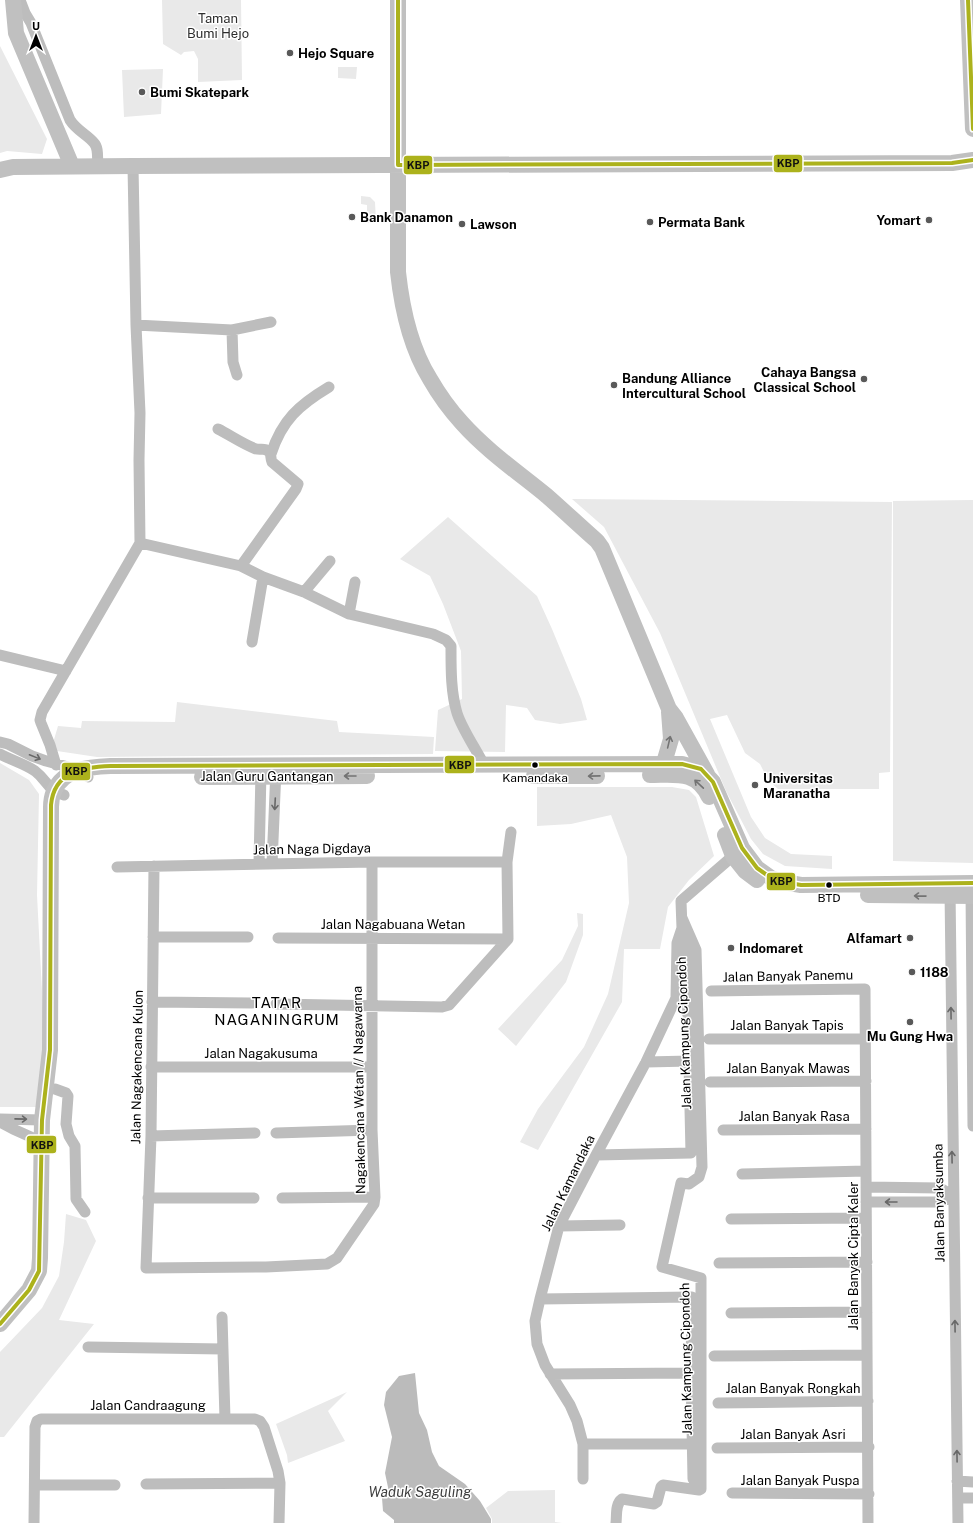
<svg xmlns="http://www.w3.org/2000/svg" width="973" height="1523" font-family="'Public Sans',sans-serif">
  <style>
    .green { fill: #e9e9e9 }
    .water { fill: #bbb }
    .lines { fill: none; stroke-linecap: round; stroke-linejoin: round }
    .street { stroke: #bdbdbd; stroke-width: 11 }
    .secondary { stroke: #c0c0c0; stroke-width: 16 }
    .bus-1-casing { stroke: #fff; stroke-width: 7 }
    .bus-1 { stroke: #acb21c; stroke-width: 4 }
    .oneway { stroke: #737373 }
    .oneway2 { stroke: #686868 }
    .poi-dot { fill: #595959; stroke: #fff; stroke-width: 1.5 }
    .bus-dot { fill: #000; stroke: #fff; stroke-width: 1.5 }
    .labels { text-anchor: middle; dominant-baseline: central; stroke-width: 3; stroke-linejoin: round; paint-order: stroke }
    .bus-label { font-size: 12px; fill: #000; stroke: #fff }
    .park-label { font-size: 13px; fill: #2e2e2e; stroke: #fff }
    .poi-label { font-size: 13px; font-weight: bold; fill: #000; stroke: #fff; text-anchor: start }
    .street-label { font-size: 13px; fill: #000; stroke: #fff }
    .water-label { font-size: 14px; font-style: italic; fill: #3f3f3f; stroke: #fff }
    .quarter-label { font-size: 15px; letter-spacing: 1px; fill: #000; stroke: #fff }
    .line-badge { stroke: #fff; stroke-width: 1.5 }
    .pale-badge-label { font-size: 11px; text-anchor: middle; font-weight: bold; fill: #111 }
  </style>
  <rect width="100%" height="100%" fill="#fff"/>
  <path class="green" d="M 162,0 L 241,0 L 242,80 L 198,82 L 198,59 L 194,51 L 184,52 L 181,55 L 163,44 Z
    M 0,46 L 47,139 L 42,154 L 7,151 L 0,153 Z
    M 338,67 L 357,67 L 356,79 L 338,78 Z
    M 163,69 L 161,114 L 124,117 L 122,70 Z
    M 361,196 L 370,197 L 375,202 L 376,223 L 367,223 L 367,205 L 361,204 Z
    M 572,499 L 892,502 L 890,772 L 879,773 L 879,789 L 778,789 L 768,780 L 760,764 L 745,753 L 727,715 L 710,719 L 751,817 L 765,838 L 791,854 L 832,856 L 832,869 L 785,866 L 763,854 L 751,839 L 726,791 L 660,633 L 604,527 Z
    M 973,500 L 973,863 L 893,861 L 893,501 Z
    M 448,517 L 537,596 L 552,629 L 581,699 L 587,720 L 560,724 L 535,720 L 527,708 L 506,705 L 505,752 L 435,751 L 438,710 L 462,699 L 461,651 L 443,604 L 430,576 L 400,559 Z
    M 177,702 L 337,721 L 339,732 L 434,737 L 433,754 L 97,757 L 57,751 L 53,743 L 58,726 L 81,728 L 82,721 L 175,722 Z
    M 0,763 L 29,780 L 39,794 L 37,895 L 44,1030 L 38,1107 L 0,1107 Z
    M 537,787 L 672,787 L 689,790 L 696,797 L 714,856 L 689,880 L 668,907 L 660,949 L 624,949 L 622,1002 L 538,1150 L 520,1142 L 538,1109 L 584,1047 L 608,994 L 629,903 L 627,857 L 611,815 L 571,824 L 537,826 Z
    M 577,913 L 583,914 L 583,935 L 566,982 L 516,1046 L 498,1029 L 562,960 L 578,926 Z
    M 66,1214 L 86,1220 L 96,1241 L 59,1320 L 94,1324 L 4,1437 L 0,1437 L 0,1352 L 42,1308 L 59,1276 L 64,1242 Z
    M 347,1392 L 328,1411 L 345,1441 L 288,1463 L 287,1455 L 276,1424 Z
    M 555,1490 L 555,1522 L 562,1523 L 492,1523 L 492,1519 L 486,1508 L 508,1491 Z"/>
  <path class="water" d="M 415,1373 L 419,1413 L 427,1430 L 432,1452 L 439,1466 L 465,1484 L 480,1501 L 491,1519 L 491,1523 L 394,1523 L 394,1520 L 383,1511 L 382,1498 L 389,1492 L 385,1473 L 392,1437 L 384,1405 L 386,1392 L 399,1376 Z"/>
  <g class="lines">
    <path class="street" d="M 20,0 L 25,13 L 31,23 L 70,120 C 77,131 88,135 94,143 C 99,148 97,159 98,166
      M 133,166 L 136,325 L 140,413 L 139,460 L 140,543 L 241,566 L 263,577 L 304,592 L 349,614 L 433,634 L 446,640 L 451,646 L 451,650 C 451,670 451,693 457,713 C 462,729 476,749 484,765
      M 136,325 L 232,330 L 271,322
      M 232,330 L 233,362 L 237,375
      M 218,429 C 230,435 243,444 256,449 C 260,450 265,448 268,451 C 272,453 270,458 272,462 L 298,484 L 296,489 L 241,566
      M 271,454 C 282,420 299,405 329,387
      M 304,592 L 330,561
      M 349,614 L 355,582
      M 252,642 L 263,577
      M 0,655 L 66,671
      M 0,742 L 8,744 L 32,756 L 46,761 L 79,770 L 88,777
      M 0,754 C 11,760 25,764 35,771 C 48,781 46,789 64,795
      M 56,765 L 50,745 L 41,723 L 40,720 L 42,712 L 140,543
      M 259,864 L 261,771
      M 272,864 L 276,769
      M 154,866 L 151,1136 L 146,1268 L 266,1267 L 327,1264 L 337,1258 L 374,1204 L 375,1197 L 372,1130 L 372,862
      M 117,867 L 372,862 L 507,862
      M 950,890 L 958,1523
      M 971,890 L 973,1126
      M 153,937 L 248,937
      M 278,938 L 508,939
      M 684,981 L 687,975 L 687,943 L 682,928 L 681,901 L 733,856
      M 711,991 L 865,989 L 868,1523
      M 152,1002 L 252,1003
      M 276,1004 L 442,1007 L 449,1005 L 508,939 L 507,862 L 511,832
      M 709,1039 L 865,1039
      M 646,1062 L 690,1061
      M 151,1067 L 372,1067
      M 710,1082 L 866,1081
      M 55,1089 L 66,1093 L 68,1096 L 66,1124 L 69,1136 L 75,1146 L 76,1199 L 85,1212
      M 0,1119 L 42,1120
      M 0,1122 L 13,1129 L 42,1142
      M 723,1130 L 866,1129
      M 276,1133 L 372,1130
      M 151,1136 L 255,1133
      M 596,1155 L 691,1153 L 687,975
      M 742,1174 L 866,1171
      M 866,1187 L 940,1188 L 953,1196
      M 148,1198 L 254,1198
      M 282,1198 L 375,1197
      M 866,1202 L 940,1202 L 953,1196
      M 731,1219 L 866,1218
      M 559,1226 L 620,1225
      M 719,1263 L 867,1262
      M 540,1299 L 692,1297 L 691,1373 L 693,1479
      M 731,1313 L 867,1312
      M 222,1317 L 225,1419
      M 88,1347 L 223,1349
      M 714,1356 L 867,1355
      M 550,1374 L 691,1373
      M 718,1403 L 868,1401
      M 583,1444 L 692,1444
      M 717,1448 L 869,1447
      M 583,1479 L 583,1444 L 577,1421 L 570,1405 L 545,1365 L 537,1344 L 535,1321 L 540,1299 L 559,1226 L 596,1155 L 646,1062 L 676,998 L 677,943 L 682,928
      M 957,1481 L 973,1482
      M 146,1484 L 280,1483
      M 35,1485 L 115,1485
      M 732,1493 L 869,1494
      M 958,1498 L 973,1498
      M 34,1523 L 35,1427 L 37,1421 L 41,1419 L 255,1419 L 260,1421 L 264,1427 L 278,1471 L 280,1483 L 279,1523
      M 616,1523 C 617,1515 615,1504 622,1499 L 654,1504 L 657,1502 L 661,1487 L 663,1485 L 699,1490 L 701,1489 L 701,1278 L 662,1267 L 681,1183 L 689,1184 L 699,1177 L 702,1167 L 696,950 L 682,918"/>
    <path class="secondary" d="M 13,0 L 16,33 L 72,166
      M 398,0 L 398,272 C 402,309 410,347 430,379 C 438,393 451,411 462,423 C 487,451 519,473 547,496 C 564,511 580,526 597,541 L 602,548 L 669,709 L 676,718 L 707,774
      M 968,0 L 973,129
      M 0,170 L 13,167 L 133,166 L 952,163 L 973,160
      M 661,773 L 671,739 L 669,712
      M 650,775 C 676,775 696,770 709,797
      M 534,776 L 597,776
      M 202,777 L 367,776
      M 725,835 L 733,856 L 745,871 L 757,880
      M 868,895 L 973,896
      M 0,1324 L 29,1290 L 39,1271 L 40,1258 L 42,1120 L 50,1050 L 51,807 C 51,802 52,796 54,791 C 64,768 90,767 111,766 L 682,764 L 701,769 L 713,782 L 742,848 L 757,868 L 771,878 L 783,882 L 801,885 L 973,883"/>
    <defs>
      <path id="bus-1" d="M 398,0 L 398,165 L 952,163 L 973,160
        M 968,0 L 973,129
        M 0,1324 L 29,1290 L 39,1271 L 42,1120 L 50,1050 L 51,805 C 54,771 83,767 111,766 L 682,764 L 701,769 L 713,782 L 742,848 L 757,868 L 771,878 L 783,882 L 801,885 L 973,883"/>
    </defs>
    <use href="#bus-1" class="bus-1-casing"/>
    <use href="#bus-1" class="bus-1"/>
  </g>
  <defs><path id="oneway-shaft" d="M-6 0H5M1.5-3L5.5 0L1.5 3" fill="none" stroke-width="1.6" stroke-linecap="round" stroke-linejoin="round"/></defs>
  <g class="oneway">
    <use href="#oneway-shaft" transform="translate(669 742) rotate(-77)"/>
    <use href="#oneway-shaft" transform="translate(350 776) rotate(180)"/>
    <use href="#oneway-shaft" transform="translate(594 776) rotate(179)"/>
    <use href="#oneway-shaft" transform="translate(699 784) rotate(-137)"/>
    <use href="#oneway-shaft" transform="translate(920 896) rotate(-179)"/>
  </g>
  <g class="oneway2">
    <use href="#oneway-shaft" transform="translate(35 757) rotate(22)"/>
    <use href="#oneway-shaft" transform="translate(275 804) rotate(93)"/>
    <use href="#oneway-shaft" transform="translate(951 1013) rotate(-91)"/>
    <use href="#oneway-shaft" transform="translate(21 1119) rotate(1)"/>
    <use href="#oneway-shaft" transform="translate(952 1157) rotate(-91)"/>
    <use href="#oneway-shaft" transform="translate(891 1202) rotate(-180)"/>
    <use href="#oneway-shaft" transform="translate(955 1326) rotate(-91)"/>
    <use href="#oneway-shaft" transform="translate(957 1456) rotate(-91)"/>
  </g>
  <g class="poi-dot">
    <circle cx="290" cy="53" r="4"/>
    <circle cx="142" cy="92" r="4"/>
    <circle cx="352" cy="217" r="4"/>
    <circle cx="929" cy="220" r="4"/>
    <circle cx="650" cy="222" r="4"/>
    <circle cx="462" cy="224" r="4"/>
    <circle cx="864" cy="379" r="4"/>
    <circle cx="614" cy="385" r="4"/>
    <circle cx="755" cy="785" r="4"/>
    <circle cx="910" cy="938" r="4"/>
    <circle cx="731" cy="948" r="4"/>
    <circle cx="912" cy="972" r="4"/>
    <circle cx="910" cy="1022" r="4"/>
  </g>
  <g class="bus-dot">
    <circle cx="535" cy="765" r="3.5"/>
    <circle cx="829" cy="885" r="3.5"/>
  </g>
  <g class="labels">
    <g class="bus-label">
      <text x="535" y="778">Kamandaka</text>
      <text x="829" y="898">BTD</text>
    </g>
    <g class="park-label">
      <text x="218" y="18">Taman<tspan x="218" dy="15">Bumi Hejo</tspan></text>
    </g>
    <g class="poi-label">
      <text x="298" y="53">Hejo Square</text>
      <text x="150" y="92">Bumi Skatepark</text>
      <text x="360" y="217">Bank Danamon</text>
      <text x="921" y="220" text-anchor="end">Yomart</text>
      <text x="658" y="222">Permata Bank</text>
      <text x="470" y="224">Lawson</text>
      <text x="856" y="372" text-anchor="end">Cahaya Bangsa<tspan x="856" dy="15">Classical School</tspan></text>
      <text x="622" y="378">Bandung Alliance<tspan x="622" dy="15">Intercultural School</tspan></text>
      <text x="763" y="778">Universitas<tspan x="763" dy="15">Maranatha</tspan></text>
      <text x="902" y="938" text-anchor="end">Alfamart</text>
      <text x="739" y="948">Indomaret</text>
      <text x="920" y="972">1188</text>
      <text x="910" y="1036" text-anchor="middle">Mu Gung Hwa</text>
    </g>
    <g class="street-label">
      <text x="267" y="776">Jalan Guru Gantangan</text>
      <text transform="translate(312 849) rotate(-1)">Jalan Naga Digdaya</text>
      <text x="393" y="924">Jalan Nagabuana Wetan</text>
      <text transform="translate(788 976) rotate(-1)">Jalan Banyak Panemu</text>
      <text x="787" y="1025">Jalan Banyak Tapis</text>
      <text transform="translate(684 1033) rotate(-92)">Jalan Kampung Cipondoh</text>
      <text x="261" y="1053">Jalan Nagakusuma</text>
      <text transform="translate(137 1067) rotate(-89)">Jalan Nagakencana Kulon</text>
      <text x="788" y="1068">Jalan Banyak Mawas</text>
      <text transform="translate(359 1090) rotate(-91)">Nagakencana Wétan // Nagawarna</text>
      <text x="794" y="1116">Jalan Banyak Rasa</text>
      <text transform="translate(568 1183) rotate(-64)">Jalan Kamandaka</text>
      <text transform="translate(939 1203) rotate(-91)">Jalan Banyaksumba</text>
      <text transform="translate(853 1256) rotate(-90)">Jalan Banyak Cipta Kaler</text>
      <text transform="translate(686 1359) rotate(-91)">Jalan Kampung Cipondoh</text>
      <text x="793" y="1388">Jalan Banyak Rongkah</text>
      <text x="148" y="1405">Jalan Candraagung</text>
      <text x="793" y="1434">Jalan Banyak Asri</text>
      <text x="800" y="1480">Jalan Banyak Puspa</text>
    </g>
    <g class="water-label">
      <text x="420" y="1492">Waduk Saguling</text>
    </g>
    <g class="quarter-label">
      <text x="277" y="1002">TATAR<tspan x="277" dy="17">NAGANINGRUM</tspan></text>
    </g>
  </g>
  <g class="line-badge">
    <rect x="773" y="154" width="30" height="19" rx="4" fill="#acb21c"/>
    <rect x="403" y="155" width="30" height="20" rx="4" fill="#acb21c"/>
    <rect x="444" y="755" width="31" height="19" rx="4" fill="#acb21c"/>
    <rect x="61" y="762" width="30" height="19" rx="4" fill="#acb21c"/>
    <rect x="766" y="872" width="30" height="19" rx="4" fill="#acb21c"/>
    <rect x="26" y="1135" width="31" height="19" rx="4" fill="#acb21c"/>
  </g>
  <g class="pale-badge-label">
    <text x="788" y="167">KBP</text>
    <text x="418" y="169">KBP</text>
    <text x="460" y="769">KBP</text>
    <text x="76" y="775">KBP</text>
    <text x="781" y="885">KBP</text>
    <text x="42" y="1149">KBP</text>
  </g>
  <g transform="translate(36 36)" stroke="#ffffff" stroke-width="3" paint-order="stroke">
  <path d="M0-3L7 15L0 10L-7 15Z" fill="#000000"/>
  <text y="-6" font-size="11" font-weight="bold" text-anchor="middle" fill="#000000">U</text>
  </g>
</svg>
